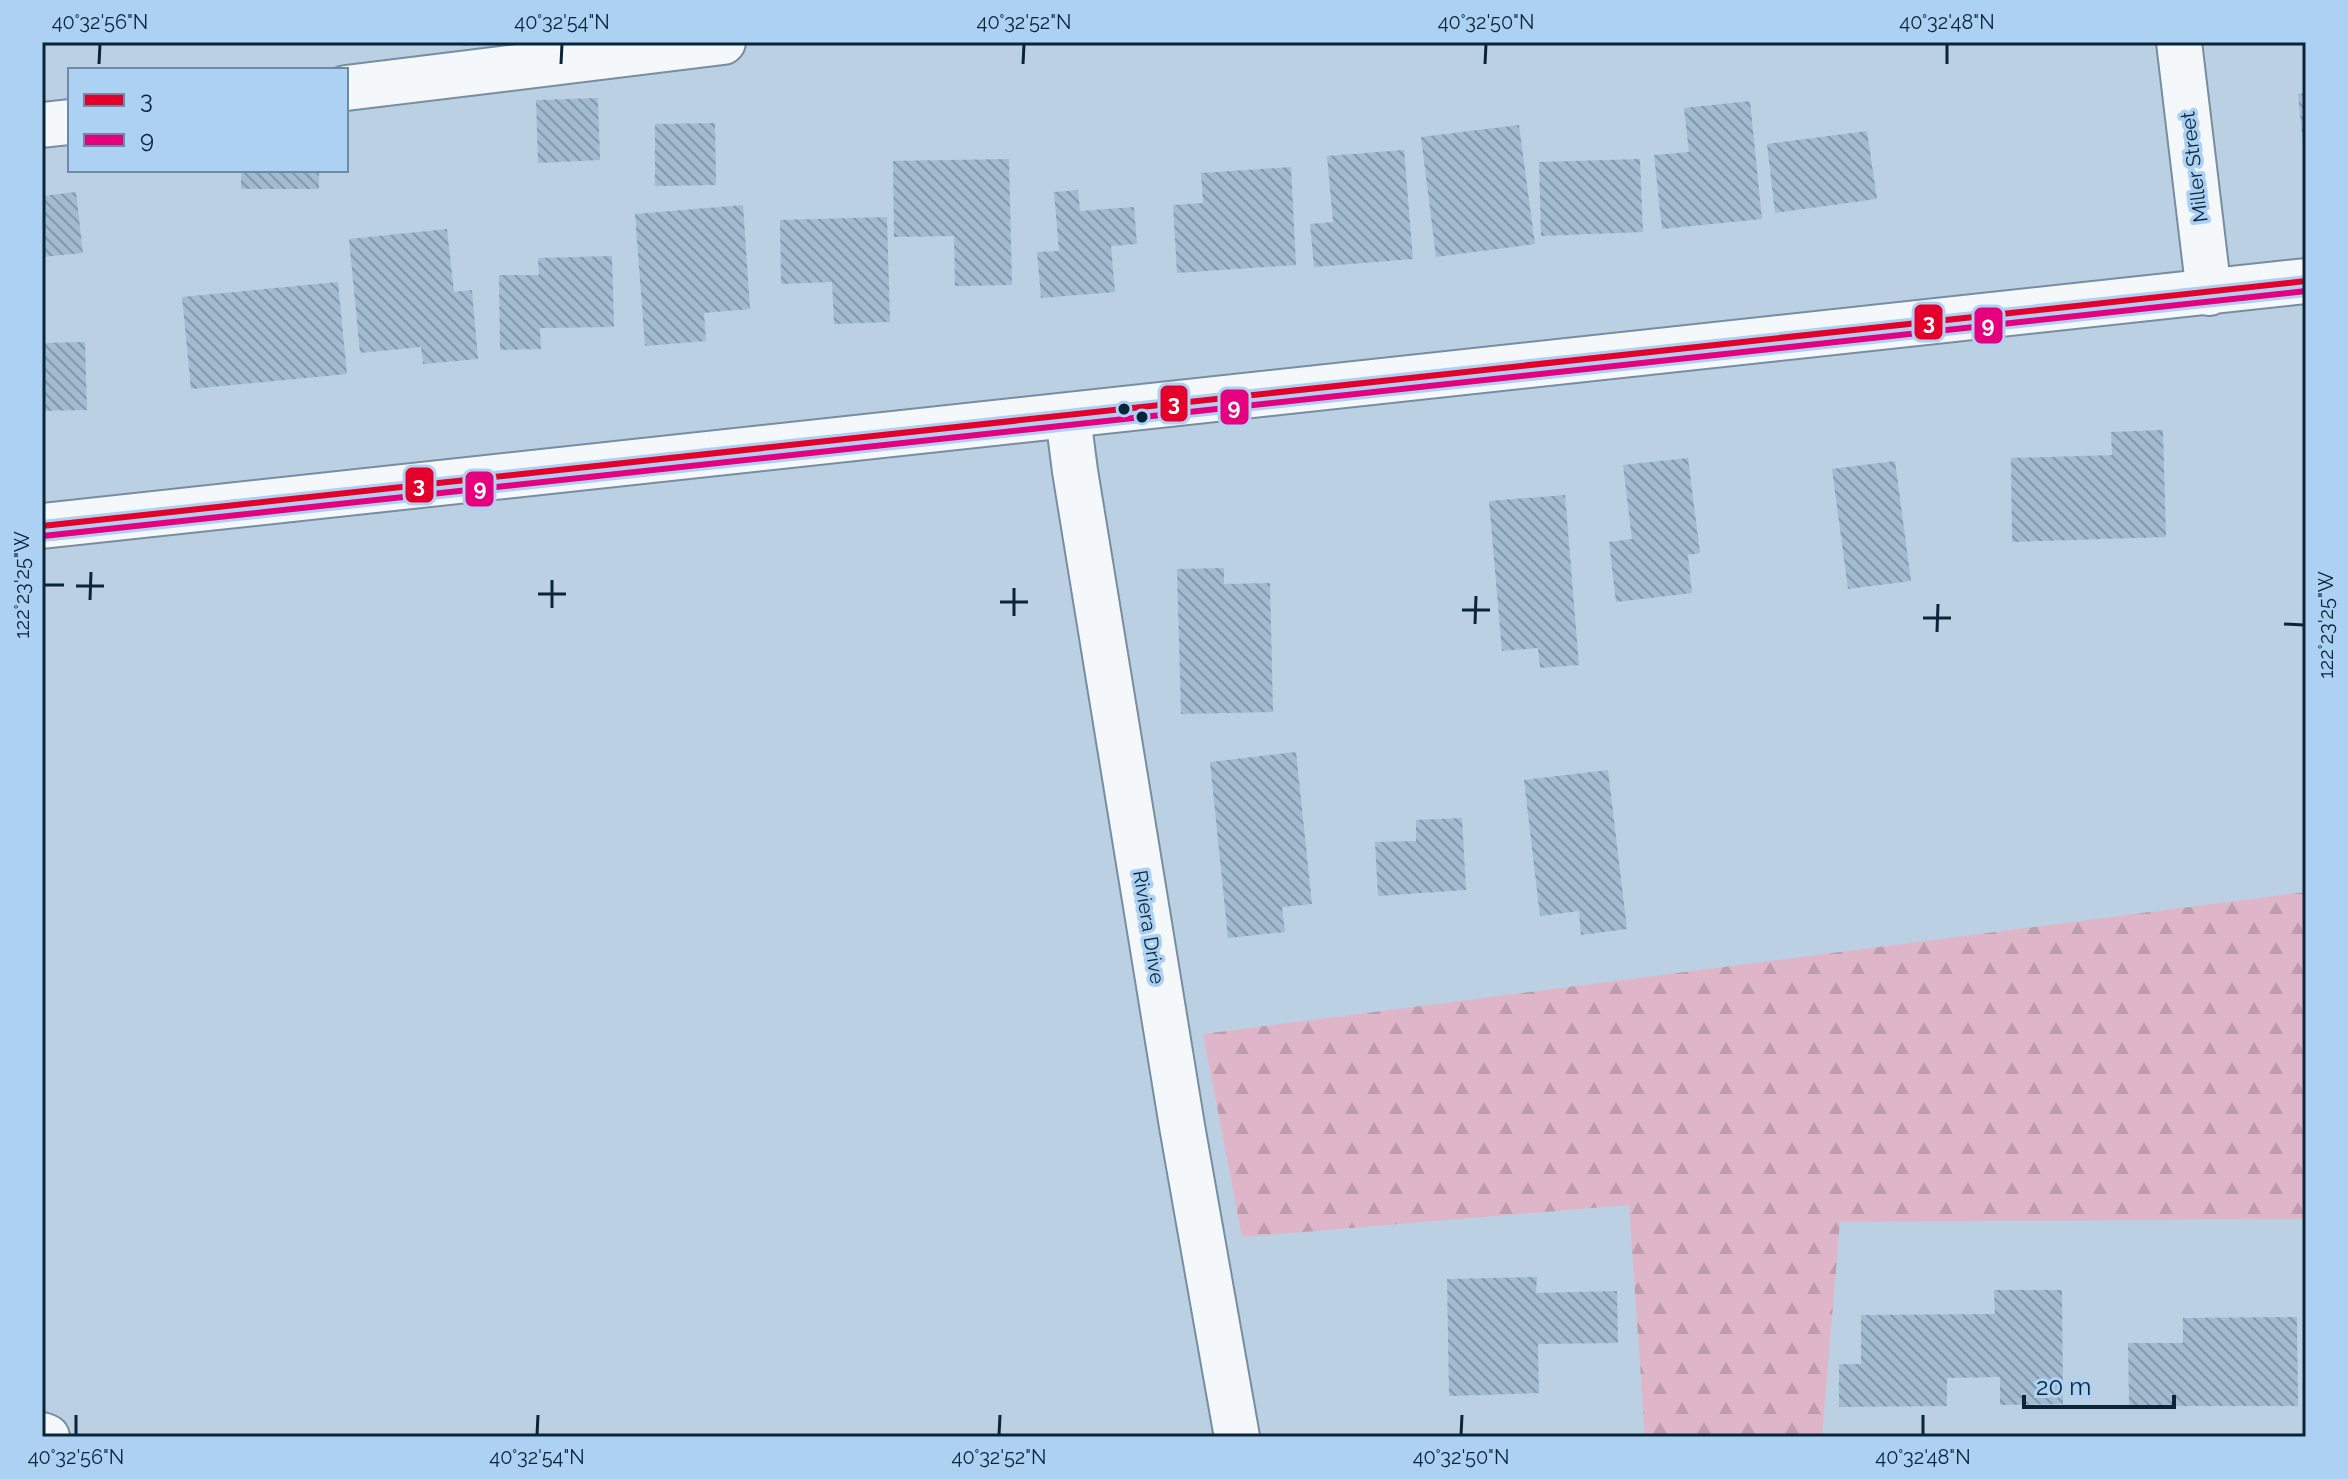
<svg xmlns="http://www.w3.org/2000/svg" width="2348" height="1479" font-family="Raleway,sans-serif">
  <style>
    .forest { fill: url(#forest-firs) }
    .building { fill: url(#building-back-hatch) }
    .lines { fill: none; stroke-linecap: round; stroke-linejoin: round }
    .minor-casing { stroke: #788da0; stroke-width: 48 }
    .minor { stroke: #f5f8fb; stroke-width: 44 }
    .bus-1-casing { stroke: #acd1f3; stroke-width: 12 }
    .bus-2-casing { stroke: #acd1f3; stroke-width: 12 }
    .bus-1 { stroke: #e4002b; stroke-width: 6 }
    .bus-2 { stroke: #e5007d; stroke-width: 6 }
    .ticks { fill: none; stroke: #0a243a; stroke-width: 3 }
    .bus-dot { fill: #0a243a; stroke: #acd1f3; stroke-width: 3 }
    .labels { text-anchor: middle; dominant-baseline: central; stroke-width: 7; stroke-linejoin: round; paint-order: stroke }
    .street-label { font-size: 20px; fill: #0a243a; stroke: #acd1f3 }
    .line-badge { stroke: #acd1f3; stroke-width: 3 }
    .badge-label { font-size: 22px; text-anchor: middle; font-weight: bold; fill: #fff }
    .neatline { fill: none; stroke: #0a243a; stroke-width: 3 }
    .ticks-label { font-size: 20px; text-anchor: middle; fill: #0a243a }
  </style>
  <defs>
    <pattern id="forest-firs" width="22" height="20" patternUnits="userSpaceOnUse" patternTransform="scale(2)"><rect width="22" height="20" fill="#dfb6c9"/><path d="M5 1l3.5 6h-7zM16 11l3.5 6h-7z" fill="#be9cad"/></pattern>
    <pattern id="building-back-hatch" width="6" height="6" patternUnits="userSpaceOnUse" patternTransform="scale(2)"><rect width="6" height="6" fill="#a2bbd1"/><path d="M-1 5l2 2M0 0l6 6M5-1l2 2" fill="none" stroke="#8298ab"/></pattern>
  </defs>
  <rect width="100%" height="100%" fill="#bcd0e3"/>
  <path class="forest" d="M 2306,892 L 2306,1219 L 1840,1222 L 1822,1437 L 1645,1437 L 1629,1205 L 1242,1237 L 1203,1034 Z"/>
  <path class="building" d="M 460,42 L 493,42 L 493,44 L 461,46 Z
    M 2306,93 L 2306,155 L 2304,155 L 2298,94 Z
    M 598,98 L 600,160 L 538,163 L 536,100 Z
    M 1750,101 L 1762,219 L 1662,229 L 1654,155 L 1689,152 L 1684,108 Z
    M 715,123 L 716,185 L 655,186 L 655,124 Z
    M 1519,125 L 1535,244 L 1436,257 L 1421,137 Z
    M 1867,131 L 1877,199 L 1775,213 L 1767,144 Z
    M 1404,150 L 1413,259 L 1314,267 L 1310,224 L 1333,222 L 1327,156 Z
    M 1009,159 L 1012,285 L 955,286 L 954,236 L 894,237 L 893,161 Z
    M 1640,159 L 1643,232 L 1541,236 L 1539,162 Z
    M 1291,167 L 1296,265 L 1177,273 L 1173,205 L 1203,203 L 1201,173 Z
    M 241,170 L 319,170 L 319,189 L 241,189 Z
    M 1078,190 L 1080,211 L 1134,207 L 1137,244 L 1111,246 L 1115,292 L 1041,298 L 1037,252 L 1059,251 L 1054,192 Z
    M 76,192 L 83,253 L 42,257 L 42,196 Z
    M 743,205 L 750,309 L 704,313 L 706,341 L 645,346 L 635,214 Z
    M 887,217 L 890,322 L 834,324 L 832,282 L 781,284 L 780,220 Z
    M 447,229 L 454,292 L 472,290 L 478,359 L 423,364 L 421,347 L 360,353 L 349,239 Z
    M 612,256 L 614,327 L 540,328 L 541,349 L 500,350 L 499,275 L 539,275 L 538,258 Z
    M 338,282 L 347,374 L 191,389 L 182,297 Z
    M 85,342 L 87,410 L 42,411 L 42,343 Z
    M 2163,430 L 2166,537 L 2012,542 L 2011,458 L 2112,455 L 2111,432 Z
    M 1688,458 L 1700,553 L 1688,555 L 1692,593 L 1616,602 L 1609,542 L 1632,539 L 1623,465 Z
    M 1895,461 L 1911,581 L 1848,589 L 1832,469 Z
    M 1565,495 L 1579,665 L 1540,668 L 1538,648 L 1502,651 L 1489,501 Z
    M 1224,568 L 1224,584 L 1270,583 L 1273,712 L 1181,714 L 1177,569 Z
    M 1296,752 L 1312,904 L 1282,907 L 1285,932 L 1228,938 L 1210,762 Z
    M 1608,770 L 1627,929 L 1581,935 L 1579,911 L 1540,916 L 1524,780 Z
    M 1462,818 L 1466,890 L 1378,896 L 1375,842 L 1416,841 L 1416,820 Z
    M 1537,1277 L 1536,1293 L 1617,1291 L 1618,1343 L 1538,1344 L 1539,1393 L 1449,1396 L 1447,1279 Z
    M 1994,1290 L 2062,1290 L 2063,1404 L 2000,1405 L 2000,1377 L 1947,1378 L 1947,1406 L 1839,1407 L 1839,1364 L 1861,1364 L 1861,1315 L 1995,1314 Z
    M 2297,1317 L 2298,1406 L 2129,1406 L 2128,1343 L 2183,1343 L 2183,1318 Z"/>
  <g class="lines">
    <defs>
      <path id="minor" d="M 2179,42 L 2209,293
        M 346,88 L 723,42
        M 42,125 L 70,122
        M 1068,417 L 1075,471 L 1182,1126 L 1237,1437
        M 42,526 L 2306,281
        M 42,1435 L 47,1437"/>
    </defs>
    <use href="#minor" class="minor-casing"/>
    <use href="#minor" class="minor"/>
    <defs>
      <path id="bus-1" d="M 42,526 L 2306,281"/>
      <path id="bus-2" d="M 43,536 L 2306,291"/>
    </defs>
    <use href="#bus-1" class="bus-1-casing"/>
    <use href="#bus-2" class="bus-2-casing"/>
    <use href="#bus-1" class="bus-1"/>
    <use href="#bus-2" class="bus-2"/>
  </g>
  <path class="ticks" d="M 99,64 L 100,44M 561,64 L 562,44M 1023,64 L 1024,44M 1485,64 L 1486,44M 1947,64 L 1947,44M 44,585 L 64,585M 76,586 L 104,586M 538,594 L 566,594M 90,600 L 91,572M 1000,602 L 1028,602M 552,608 L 552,580M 1462,610 L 1490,610M 1014,616 L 1014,588M 1923,618 L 1951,618M 1475,624 L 1476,596M 2284,624 L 2304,625M 1937,632 L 1938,604M 76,1435 L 76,1415M 537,1435 L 538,1415M 999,1435 L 1000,1415M 1461,1435 L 1462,1415M 1923,1435 L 1923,1415"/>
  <g class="bus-dot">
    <circle cx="1124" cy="409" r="7"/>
    <circle cx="1142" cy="417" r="7"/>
  </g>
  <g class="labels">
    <g class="street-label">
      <text transform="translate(2194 167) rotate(-97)">Miller Street</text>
      <text transform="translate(1149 927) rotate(81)">Riviera Drive</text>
    </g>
  </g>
  <g class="line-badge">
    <rect x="1913" y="303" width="31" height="38" rx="8" fill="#e4002b"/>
    <rect x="1973" y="306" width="31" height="39" rx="8" fill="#e5007d"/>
    <rect x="1159" y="384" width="30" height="39" rx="8" fill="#e4002b"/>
    <rect x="1219" y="388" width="31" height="38" rx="8" fill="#e5007d"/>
    <rect x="404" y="466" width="31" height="38" rx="8" fill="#e4002b"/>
    <rect x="464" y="470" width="31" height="38" rx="8" fill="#e5007d"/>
  </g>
  <g class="badge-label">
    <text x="1929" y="330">3</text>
    <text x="1988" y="333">9</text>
    <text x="1174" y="411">3</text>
    <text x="1234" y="415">9</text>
    <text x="419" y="493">3</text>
    <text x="480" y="496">9</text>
  </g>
  <rect width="2348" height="1479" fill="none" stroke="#acd1f3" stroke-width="88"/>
  <rect x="68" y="68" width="280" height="104" fill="#acd1f3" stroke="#6b8ca9" stroke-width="2"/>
  <rect x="84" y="94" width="40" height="12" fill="#e4002b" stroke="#6b8ca9" stroke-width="2"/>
  <text x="140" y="108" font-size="24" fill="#0a243a">3</text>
  <rect x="84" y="134" width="40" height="12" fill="#e5007d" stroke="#6b8ca9" stroke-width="2"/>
  <text x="140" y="148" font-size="24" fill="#0a243a">9</text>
  <path d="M2024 1395v12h150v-12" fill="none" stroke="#0a243a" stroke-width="4"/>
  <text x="2036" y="1395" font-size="24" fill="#0a243a" stroke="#acd1f3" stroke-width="6" paint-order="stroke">20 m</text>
  <rect x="44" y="44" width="2260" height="1391" class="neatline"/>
  <g class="ticks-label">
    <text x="100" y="29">40°32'56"N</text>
    <text x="562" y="29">40°32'54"N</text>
    <text x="1024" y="29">40°32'52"N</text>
    <text x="1486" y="29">40°32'50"N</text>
    <text x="1947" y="29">40°32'48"N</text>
    <text transform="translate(22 585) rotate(-90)" y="7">122°23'25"W</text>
    <text transform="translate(2326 625) rotate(-90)" y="7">122°23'25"W</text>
    <text x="76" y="1464">40°32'56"N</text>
    <text x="537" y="1464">40°32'54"N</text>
    <text x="999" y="1464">40°32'52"N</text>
    <text x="1461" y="1464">40°32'50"N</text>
    <text x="1923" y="1464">40°32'48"N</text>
  </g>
</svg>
